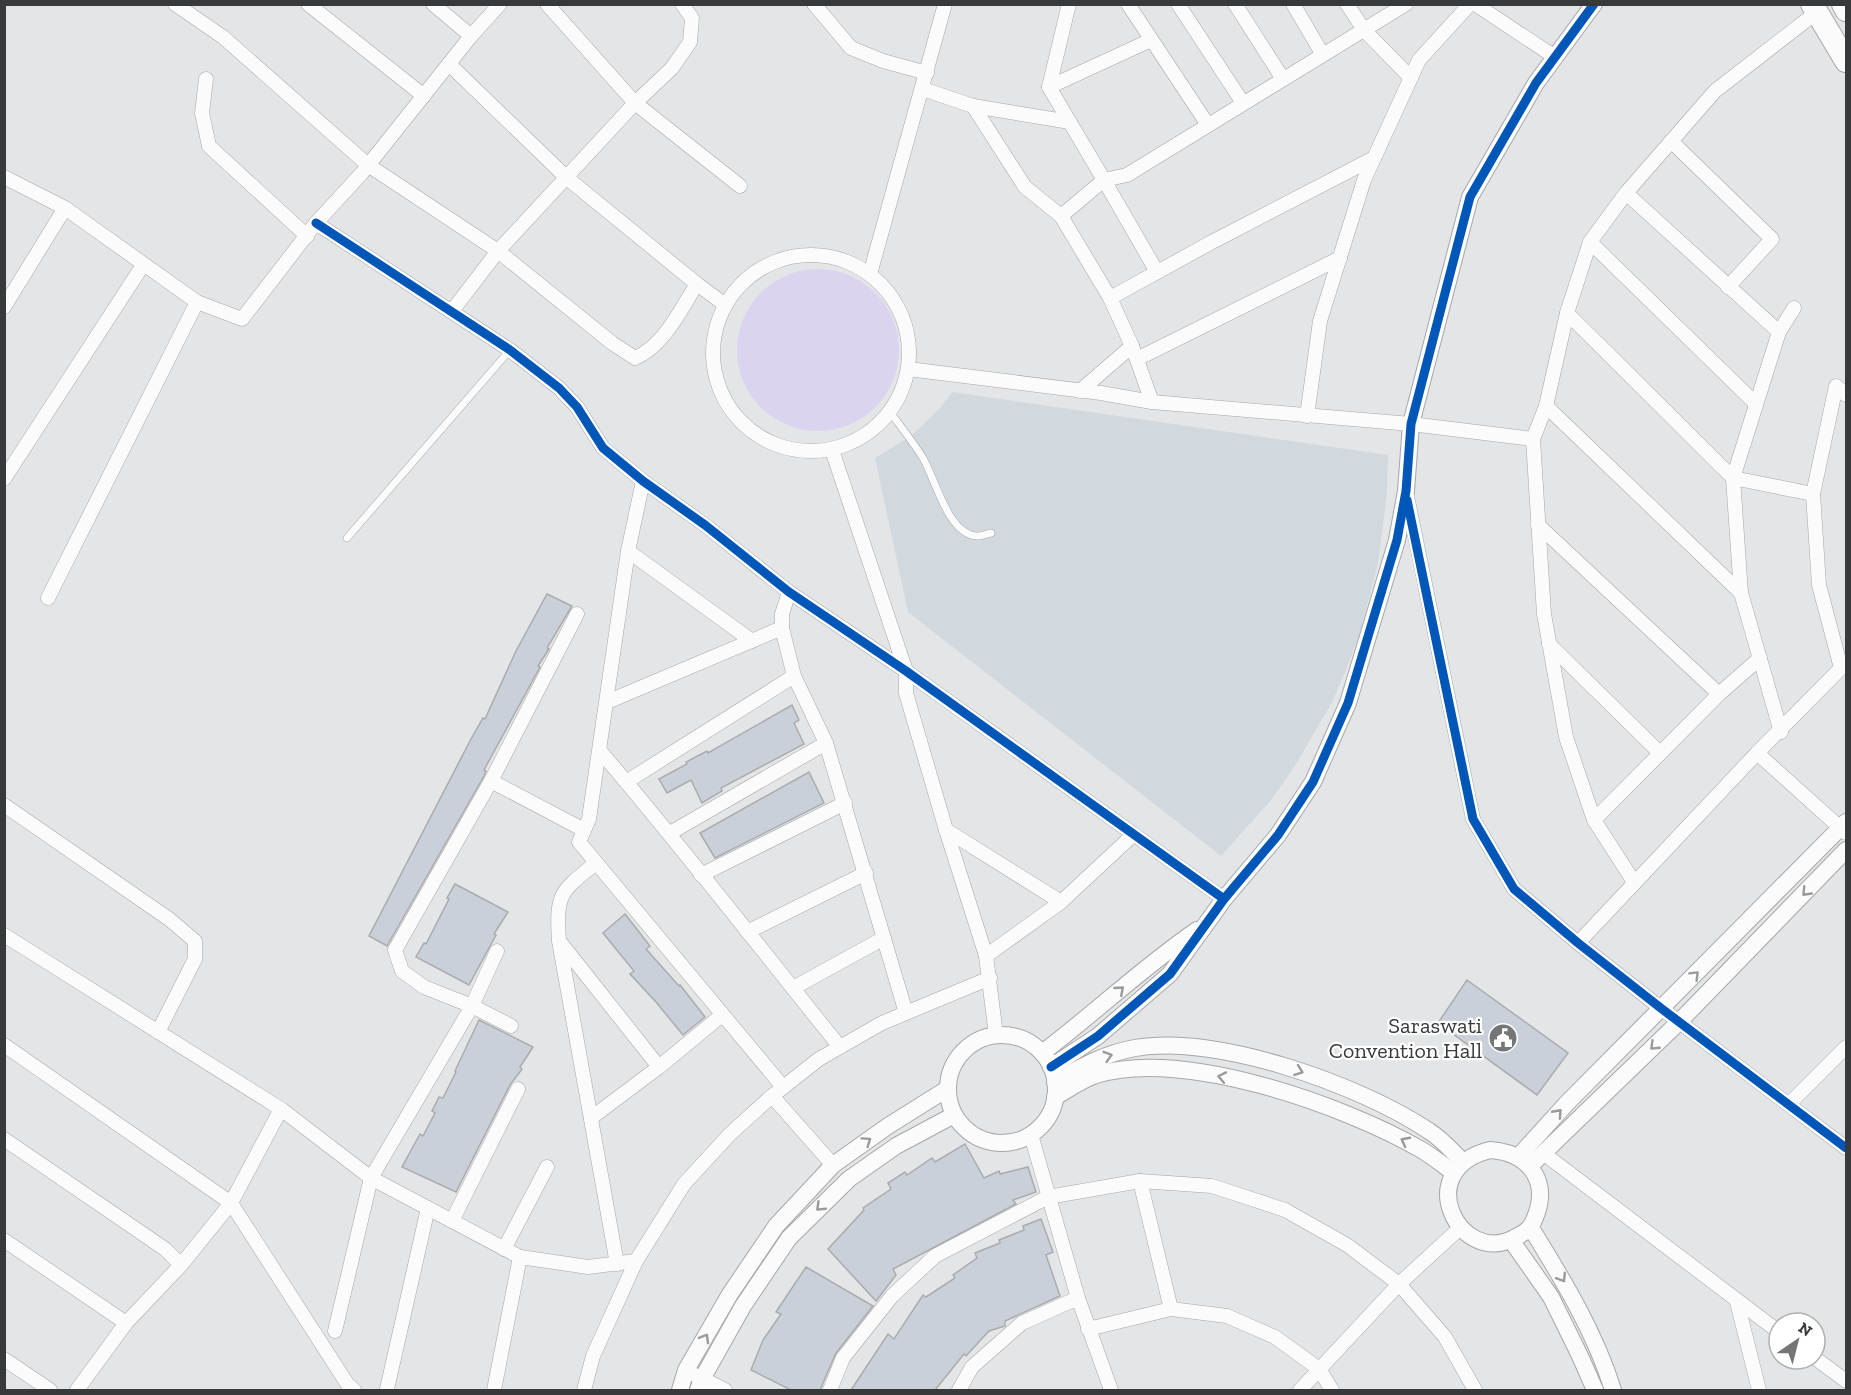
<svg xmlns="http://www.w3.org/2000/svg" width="1851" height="1395" viewBox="0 0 1851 1395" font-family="'Zilla Slab',serif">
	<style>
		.built { fill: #d2d9de }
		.green { fill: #dbd4f0 }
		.building { fill: #cad0d9; stroke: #aaabad; stroke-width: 1.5 }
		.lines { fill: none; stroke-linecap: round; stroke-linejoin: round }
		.service-casing { stroke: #a5a7a9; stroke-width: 8 }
		.minor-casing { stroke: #a5a7a9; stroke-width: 15 }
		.tertiary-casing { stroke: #a5a7a9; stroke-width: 18 }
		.trunk-casing { stroke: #a5a7a9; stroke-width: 24 }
		.service { stroke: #fbfbfb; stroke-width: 7 }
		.minor { stroke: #fbfbfb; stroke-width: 14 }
		.tertiary { stroke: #fbfbfb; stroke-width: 16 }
		.trunk { stroke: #fbfbfb; stroke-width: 22 }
		.cycleway-casing { stroke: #fff; stroke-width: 13 }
		.cycleway { stroke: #0057b8; stroke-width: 9 }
		.oneway { stroke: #999a9a }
		.labels { text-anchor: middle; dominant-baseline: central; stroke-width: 4.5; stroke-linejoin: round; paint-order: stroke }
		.poi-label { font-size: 22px; fill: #37393a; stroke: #fff; text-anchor: end }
	</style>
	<rect width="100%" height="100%" fill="#e3e5e7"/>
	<path class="built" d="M952,392L1388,455L1387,492L1378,564L1359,635L1346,670L1331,704L1293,769L1271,800L1221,856L908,612L875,458L911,436L940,408Z"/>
	<circle class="green" cx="818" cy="350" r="81"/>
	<g class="building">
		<path d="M547,594L572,606L547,648L549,649L538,666L540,667L484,770L486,771L484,776L387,946L369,936L471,739L483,718L485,719L516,651Z"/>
		<path d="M792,705L799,720L794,723L804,744L721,788L722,791L702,803L691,780L667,793L659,779L687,764L686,762L707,751L708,753Z"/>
		<path d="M809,772L824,803L715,858L700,833Z"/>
		<path d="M455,884L508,912L494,934L496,935L469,985L416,957L424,943L426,944L449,899L447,898Z"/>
		<path d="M625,914L650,946L646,949L679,986L680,985L705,1017L683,1035L656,1002L630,974L634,971L603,933Z"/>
		<path d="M1467,980L1568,1053L1537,1095L1438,1023Z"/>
		<path d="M479,1020L533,1047L520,1067L522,1069L510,1085L456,1192L402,1167L420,1134L423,1136L435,1113L432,1111L439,1097L443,1098L456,1072L455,1071Z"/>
		<path d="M965,1144L984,1178L999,1171L1000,1174L1028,1167L1036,1192L1013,1200L1016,1204L893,1269L896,1275L876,1301L828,1249L864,1210L863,1208L891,1189L888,1183L905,1172L907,1175L932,1158L935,1162Z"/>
		<path d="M1041,1219L1053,1252L1046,1255L1060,1296L1005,1321V1326L989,1331L966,1356L964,1354L935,1390H851L888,1334L894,1339L923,1295L926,1297L955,1278L953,1275L977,1258L975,1253L1000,1243L999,1240L1024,1230L1023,1226Z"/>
		<path d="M806,1267L873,1306L836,1353L820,1390H791L751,1370L763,1340L781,1314L776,1312Z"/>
	</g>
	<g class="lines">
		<g class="service-casing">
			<g id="service">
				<path d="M890,412C901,427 913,442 923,458C935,478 948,535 977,536C981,536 987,534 991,533"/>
				<path d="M347,538L510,350"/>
			</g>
		</g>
		<g class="minor-casing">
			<g id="minor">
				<path d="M175,4L223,37L368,165L498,251L612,343L635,358C664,346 680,310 697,284"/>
				<path d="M308,4L424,96"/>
				<path d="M433,4L471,36"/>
				<path d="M547,4L635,103L740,186"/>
				<path d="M814,4L851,48L883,61L927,73"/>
				<path d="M1069,4L1049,87L1104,180L1061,216L1110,298L1132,346L1152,402"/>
				<path d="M1128,4L1208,125"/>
				<path d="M1178,4L1243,103"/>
				<path d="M1235,4L1283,79"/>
				<path d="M1293,4L1323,55"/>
				<path d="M1347,4L1364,30L1411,78"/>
				<path d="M1475,4L1555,57"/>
				<path d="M449,64L567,178L697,284L724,304"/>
				<path d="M206,79L202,113L209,146L307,236"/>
				<path d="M1049,87L1151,40"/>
				<path d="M923,89L973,106L1025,187L1061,216"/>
				<path d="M973,106L1070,122"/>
				<path d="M1671,141L1772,239L1728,287"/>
				<path d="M4,177L65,208L197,302L242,319L316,223L362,173L471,36L500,4"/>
				<path d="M1626,193L1779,332L1733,478L1741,593L1781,732"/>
				<path d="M316,223L510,350L559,388L577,407L603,448L643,481L705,525L789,592L906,671L1224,899"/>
				<path d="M1590,242L1755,403"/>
				<circle cx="811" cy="353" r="98"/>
				<path d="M1157,272L1104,180L1127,175L1406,4"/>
				<path d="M870,274L945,4"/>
				<path d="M1110,298L1212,242L1374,158"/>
				<path d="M4,307L65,208"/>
				<path d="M452,311L498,251L635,103L672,68L690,42L692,18L682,4"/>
				<path d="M1567,313L1733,478L1813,494"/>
				<path d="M1779,332L1794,308"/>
				<path d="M1137,359L1340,258"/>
				<path d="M908,369L1101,393L1152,402L1411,424L1533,439"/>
				<path d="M1080,391L1132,346"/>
				<path d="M1546,406L1741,593"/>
				<path d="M1307,416L1320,321L1364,180L1419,60L1470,4"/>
				<path d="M832,450L906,671V693L946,830L986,956L996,1035"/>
				<path d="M4,479L143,265"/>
				<path d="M643,481L628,551L589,819L579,842L783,1087"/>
				<path d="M1407,496L1473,819L1514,889L1578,943L1662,1009L1846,1148"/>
				<path d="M1538,525L1719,694"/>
				<path d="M628,551L752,641"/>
				<path d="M789,592L782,614V628L794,676L826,743L906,1013"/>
				<path d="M48,598L197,302"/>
				<path d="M1549,644L1660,753"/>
				<path d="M1841,668L1819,585L1813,494L1836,386L1846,395"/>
				<path d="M607,702L782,628"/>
				<path d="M600,751C682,847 760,948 840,1047"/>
				<path d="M1757,753L1846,833"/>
				<path d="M491,781L584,830"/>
				<path d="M626,782L794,676"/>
				<path d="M4,805L169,919L195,941V959L158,1032"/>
				<path d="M1594,820L1719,694L1760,658"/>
				<path d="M946,830L1061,902"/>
				<path d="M670,833L826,743"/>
				<path d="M596,863C560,892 556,893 559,941L617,1264"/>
				<path d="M701,875L845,803"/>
				<path d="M1634,882L1594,820L1566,737L1544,614L1533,439L1546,406L1567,313L1590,242L1626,193L1715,91L1817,12"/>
				<path d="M747,932L866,873"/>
				<path d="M4,935L281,1109L371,1178L520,1257L588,1267L636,1261"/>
				<path d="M560,942L659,1067L722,1015"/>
				<path d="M1578,943L1757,753L1846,663"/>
				<path d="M986,956L1061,902L1134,834"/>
				<path d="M793,988L884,938"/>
				<path d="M511,1026L472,1006L424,987L402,971L395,950L491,781L577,614"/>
				<path d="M4,1045L231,1203L181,1265"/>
				<path d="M772,1096L833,1165"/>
				<path d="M1789,1104L1846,1047"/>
				<path d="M281,1109L231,1203L348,1385L354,1390"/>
				<path d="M591,1118L659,1067"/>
				<path d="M1031,1135L1078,1298L1111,1390"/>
				<path d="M4,1139L165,1249L181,1265L126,1323L77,1390"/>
				<path d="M1543,1153L1779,1332"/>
				<path d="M1140,1181L1171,1309"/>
				<path d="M452,1221L518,1089"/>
				<path d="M4,1240L126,1323"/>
				<path d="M504,1249L547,1167"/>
				<path d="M1737,1302L1759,1390"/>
				<path d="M1088,1329L1171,1309L1227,1316L1275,1337L1319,1369L1332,1390"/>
				<path d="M335,1331L371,1178L472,1006L497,951"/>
				<path d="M1815,1358L1846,1381"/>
				<path d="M4,1359L50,1390"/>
				<path d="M695,1375L725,1390"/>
				<path d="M387,1389L428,1208"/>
				<path d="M494,1390L520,1257"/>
				<path d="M584,1390L593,1356L636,1261L684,1184L730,1134L772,1096L819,1059L882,1023L990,978"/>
				<path d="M830,1390L843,1358L892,1296L935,1256L1048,1197L1140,1181L1212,1186L1285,1210L1347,1245L1399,1284L1445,1337L1475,1390"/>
				<path d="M959,1390L972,1367L1022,1323L1078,1298"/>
				<path d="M1300,1390L1399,1284L1460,1228"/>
			</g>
		</g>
		<g class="tertiary-casing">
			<g id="tertiary">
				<circle cx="1002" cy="1089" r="54"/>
				<path d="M1042,1053C1095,1013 1143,967 1197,930"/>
				<path d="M1051,1067L1098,1036L1170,974L1224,899L1278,835L1313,782L1348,703L1397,540L1406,491L1411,424L1470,197L1536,83L1594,4"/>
				<path d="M1055,1082C1080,1067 1106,1053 1135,1048C1218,1034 1360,1085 1429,1131C1442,1139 1452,1151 1463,1162"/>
				<path d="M1055,1097C1068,1090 1082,1079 1096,1075C1183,1048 1343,1105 1420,1149C1432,1156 1443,1165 1454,1173"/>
				<path d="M1490,1150C1530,1153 1551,1182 1534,1220C1530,1230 1524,1233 1514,1238C1460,1267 1410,1170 1490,1150Z"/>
				<path d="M1518,1157L1567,1103L1846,822"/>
				<path d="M1530,1166L1679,1022L1846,850"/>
				<path d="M1531,1228C1563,1280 1595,1332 1613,1390"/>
				<path d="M1511,1240L1551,1297L1580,1356L1595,1390"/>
				<path d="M680,1390L686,1370L730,1294L776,1226L833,1165L888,1126L947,1089"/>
				<path d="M698,1390L702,1379L743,1306L789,1238L849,1179L896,1146L954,1115"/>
			</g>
		</g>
		<g class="trunk-casing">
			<g id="trunk">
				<path d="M1812,4L1846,61"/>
				<path d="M1843,4L1846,10"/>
			</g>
		</g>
		<use href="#service" class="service"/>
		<use href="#minor" class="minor"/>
		<use href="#tertiary" class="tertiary"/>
		<use href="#trunk" class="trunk"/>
		<g class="cycleway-casing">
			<g id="cycleway">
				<path d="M316,223L510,350L559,388L577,407L603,448L643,481L705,525L789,592L906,671L1224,899"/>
				<path d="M1407,500L1473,819L1514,889L1578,943L1662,1009L1846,1148"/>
				<path d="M1051,1067L1098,1036L1170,974L1224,899L1278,835L1313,782L1348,703L1397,540L1406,491L1411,424L1470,197L1536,83L1594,4"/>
			</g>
		</g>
		<use href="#cycleway" class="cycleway"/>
	</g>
	<defs><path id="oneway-chevron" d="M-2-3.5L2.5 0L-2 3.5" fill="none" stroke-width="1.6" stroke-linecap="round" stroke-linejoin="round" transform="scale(1.5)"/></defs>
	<g class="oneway">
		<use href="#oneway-chevron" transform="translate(1806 892) rotate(134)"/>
		<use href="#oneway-chevron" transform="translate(1695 975) rotate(-45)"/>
		<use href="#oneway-chevron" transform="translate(1120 990) rotate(-41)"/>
		<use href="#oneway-chevron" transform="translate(1654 1046) rotate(136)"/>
		<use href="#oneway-chevron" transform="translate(1108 1056) rotate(-17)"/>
		<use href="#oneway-chevron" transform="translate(1299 1071) rotate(20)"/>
		<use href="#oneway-chevron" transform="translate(1222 1077) rotate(-169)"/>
		<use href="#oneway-chevron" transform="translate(1558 1113) rotate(-48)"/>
		<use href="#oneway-chevron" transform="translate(867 1141) rotate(-35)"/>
		<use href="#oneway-chevron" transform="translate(1405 1141) rotate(-152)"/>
		<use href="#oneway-chevron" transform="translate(820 1207) rotate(136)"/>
		<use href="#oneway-chevron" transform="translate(1562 1278) rotate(58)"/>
		<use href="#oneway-chevron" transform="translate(705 1338) rotate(-60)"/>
	</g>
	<defs>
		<g id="civic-disc" transform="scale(1.5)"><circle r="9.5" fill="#737577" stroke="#fff"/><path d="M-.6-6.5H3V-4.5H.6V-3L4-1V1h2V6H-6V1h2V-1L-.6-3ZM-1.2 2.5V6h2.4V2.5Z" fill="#fff"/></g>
	</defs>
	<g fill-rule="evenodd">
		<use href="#civic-disc" x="1503" y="1038"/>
	</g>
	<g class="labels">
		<g class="poi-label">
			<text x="1482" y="1025">Saraswati<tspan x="1482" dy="25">Convention Hall</tspan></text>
		</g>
	</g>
	<rect width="1851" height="1395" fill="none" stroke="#37393a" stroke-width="12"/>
	<g transform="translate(1797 1341) rotate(35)"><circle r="28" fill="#ffffff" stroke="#afb0b0" stroke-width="1.5"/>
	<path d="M0-4.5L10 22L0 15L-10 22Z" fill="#737577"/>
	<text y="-9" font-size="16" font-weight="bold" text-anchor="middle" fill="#37393a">N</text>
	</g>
</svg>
